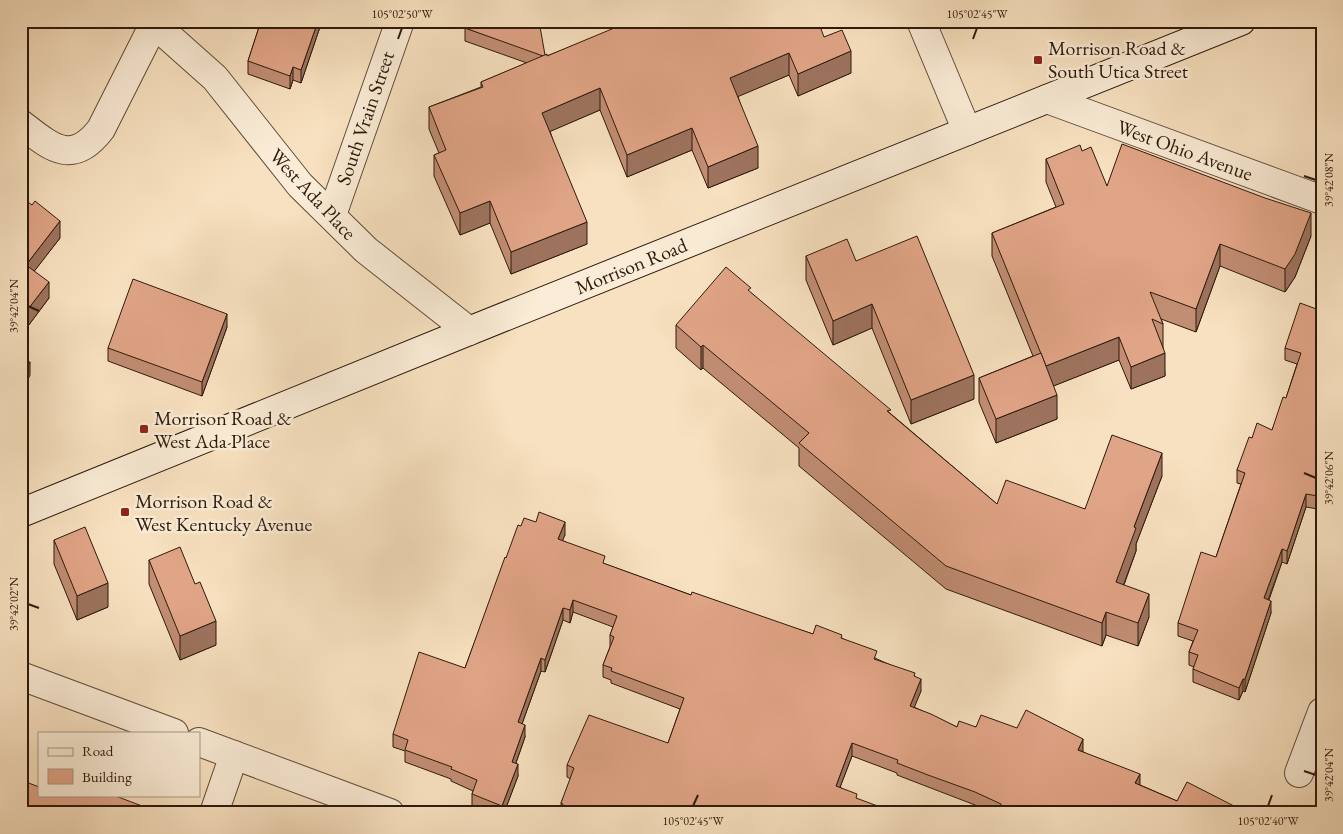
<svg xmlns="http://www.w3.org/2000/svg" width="1343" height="834" viewBox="0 0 1343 834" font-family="'EB Garamond',serif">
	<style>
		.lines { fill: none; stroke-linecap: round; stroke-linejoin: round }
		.minor-casing { stroke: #604c3a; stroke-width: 30 }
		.tertiary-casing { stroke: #604c3a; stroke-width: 30 }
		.secondary-casing { stroke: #2e1a0d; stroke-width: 30 }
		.minor { stroke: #faecd6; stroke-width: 28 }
		.tertiary { stroke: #faecd6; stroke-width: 28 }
		.secondary { stroke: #faecd6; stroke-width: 28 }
		.wall { fill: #c18d73; stroke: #2e1a0d }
		.shaded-wall { fill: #9d735e; stroke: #2e1a0d }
		.building { fill: #e0a486; stroke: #2e1a0d }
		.ticks { fill: none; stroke: #2e1a0d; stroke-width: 2 }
		.poi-dot { fill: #8f2418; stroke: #faecd6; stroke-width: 2 }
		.labels { text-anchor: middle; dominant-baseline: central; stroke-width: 5; stroke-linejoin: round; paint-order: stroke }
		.poi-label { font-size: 20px; fill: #2e1a0d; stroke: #faecd6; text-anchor: start }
		.street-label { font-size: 20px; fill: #2e1a0d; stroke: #faecd6 }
		.neatline { fill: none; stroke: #2e1a0d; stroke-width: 2 }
		.ticks-label { font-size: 12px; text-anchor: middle; fill: #2e1a0d }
	</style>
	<rect width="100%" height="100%" fill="#f8e1c0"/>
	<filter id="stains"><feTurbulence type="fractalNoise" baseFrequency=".004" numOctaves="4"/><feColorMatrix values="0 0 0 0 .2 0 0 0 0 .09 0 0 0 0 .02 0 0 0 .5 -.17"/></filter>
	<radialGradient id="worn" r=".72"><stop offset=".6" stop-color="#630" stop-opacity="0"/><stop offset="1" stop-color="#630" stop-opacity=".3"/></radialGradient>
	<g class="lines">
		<g class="minor-casing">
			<g id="minor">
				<path d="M151,21L215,78L300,185L366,250L469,331"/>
				<path d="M921,21L967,131"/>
				<path d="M1047,99L1322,200"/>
				<path d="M21,124C51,147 72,167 101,129L154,24"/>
				<path d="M332,215L400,21"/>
				<path d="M1299,773L1322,712"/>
				<path d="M214,813L234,755"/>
			</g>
		</g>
		<g class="tertiary-casing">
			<g id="tertiary">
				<path d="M21,676L174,733"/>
				<path d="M199,742L390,813"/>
			</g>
		</g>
		<g class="secondary-casing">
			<path id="secondary" d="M21,513L469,331L1241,21"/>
		</g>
		<use href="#minor" class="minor"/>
		<use href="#tertiary" class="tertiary"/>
		<use href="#secondary" class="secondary"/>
	</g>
	<g class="wall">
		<path d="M261,21H322L301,83L293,80L290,89L248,74V61Z"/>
		<path d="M620,27L824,37L851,73L798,96L789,75L738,96L758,168L708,188L692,150L627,177L600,110L550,131L587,244L511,274L490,223L460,235L434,176V155L439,153L429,129V107L481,87V82L527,63L465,41V28L547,56Z"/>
		<path d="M1082,151L1107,186L1311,236L1295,277L1285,292L1220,266L1196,332L1161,319L1163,324V346L1165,376L1131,389L1119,360L1053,386L1057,419L996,443L979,402V378L1033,356L992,256V233L1056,207L1046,182V159Z"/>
		<path d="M21,197L60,238L34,271L49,298L25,330L21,327Z"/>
		<path d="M806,256L856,261L974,399L911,424L872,328L833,345L806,280Z"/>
		<path d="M751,293L891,414L997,504L1085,509L1162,476L1136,544V551L1124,585L1149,617L1138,646L1106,635L1102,646L946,589L799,466V448L703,368L701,370L676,348V325Z"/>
		<path d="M1322,311L1318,509L1306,507L1287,564L1282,562L1269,600L1271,613L1245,692L1243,691L1239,700L1193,682V669L1194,667L1189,665V652L1193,641L1178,636V623L1216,557L1241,484L1237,483V470L1252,438L1272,430L1286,398L1297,364L1285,360V348Z"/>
		<path d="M227,327L202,396L108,361V348Z"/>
		<path d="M565,535L562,540L605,564L691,595L813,634L842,638L877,659L915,676L921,691L914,707L957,727H976L1083,752L1140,785L1177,801L1234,813H994L975,805L897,775V773L852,756L840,787L857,799L883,813H561V803L571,779L567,777V765L668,743L680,709L611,683V680L603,677V665L610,647V635L613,627L573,612L570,623L563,620L545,672L541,671L522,724L525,737L516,763L518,776L504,813H488L472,807V794L473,791L451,781V779L405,762V751L393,747V734L465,668L506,558Z"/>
		<path d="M54,540L108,607L77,620L54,564Z"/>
		<path d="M149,560L216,645L180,660L149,584Z"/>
	</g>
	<g class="shaded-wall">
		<path d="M318,21H322L301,83V70Z"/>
		<path d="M851,51V73L798,96V74Z"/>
		<path d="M789,53V75L730,100V78Z"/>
		<path d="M293,67V80L290,89V76Z"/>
		<path d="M600,88V110L542,135V113Z"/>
		<path d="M692,128V150L627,177V155Z"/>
		<path d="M758,146V168L708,188V167Z"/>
		<path d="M490,201V223L460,235V213Z"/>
		<path d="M1311,213V236L1295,277L1285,292V269Z"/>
		<path d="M60,221V238L26,282V265Z"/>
		<path d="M587,222V244L511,274V252Z"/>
		<path d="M1220,244V266L1196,332V309Z"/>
		<path d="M49,282V298L25,330V313Z"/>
		<path d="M872,304V328L833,345V321Z"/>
		<path d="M227,314V327L202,396V382Z"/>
		<path d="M1119,337V360L1046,389V366Z"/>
		<path d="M703,345V368L701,370V347Z"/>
		<path d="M1165,353V376L1131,389V367Z"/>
		<path d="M30,362V375L21,395V382Z"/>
		<path d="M974,375V399L911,424V400Z"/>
		<path d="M1057,395V419L996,443V419Z"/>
		<path d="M1162,453V476L1136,544V551L1116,605V582L1134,527Z"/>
		<path d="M1322,458V471L1318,468Z"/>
		<path d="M1322,485V498L1318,509V496Z"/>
		<path d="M1306,494V507L1287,564V551Z"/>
		<path d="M565,522V535L558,551V539Z"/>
		<path d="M1282,549V562L1264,611V598Z"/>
		<path d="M108,583V607L77,620V596Z"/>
		<path d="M1149,594V617L1138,646V623Z"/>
		<path d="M573,600V612L570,623V610Z"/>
		<path d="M1271,601V613L1245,692V679Z"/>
		<path d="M563,608V620L545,672V660Z"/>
		<path d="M1106,612V635L1102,646V623Z"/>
		<path d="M216,621V645L180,660V636Z"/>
		<path d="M541,658V671L518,735V722Z"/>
		<path d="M921,679V691L910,718V706Z"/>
		<path d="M1243,679V691L1239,700V688Z"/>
		<path d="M525,725V737L512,774V762Z"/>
		<path d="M1083,739V752L1078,750Z"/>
		<path d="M852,743V756L836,798V786Z"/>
		<path d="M518,764V776L504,813H502V806Z"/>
		<path d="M1140,774V787L1135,783Z"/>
		<path d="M1234,806V813H1230Z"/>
	</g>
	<g class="building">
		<path d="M261,21H318L301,70L293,67L290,76L248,61Z"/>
		<path d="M468,21H539L545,55L543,56L465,28Z"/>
		<path d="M634,21H818L824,37L842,30L851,51L798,74L789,53L730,78L758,146L708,167L692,128L627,155L600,88L542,113L587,222L511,252L490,201L460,213L434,155L446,150L429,107L483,87L481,82L547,54V56L619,26L620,27Z"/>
		<path d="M1122,144L1265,198L1311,213L1295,254L1285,269L1220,244L1196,309L1150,292L1163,324L1152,319L1165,353L1131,367L1119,337L1046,366L992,233L1064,204L1046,159L1080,145L1082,151L1091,147L1107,186Z"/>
		<path d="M21,197L32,205L35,201L60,221L26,265L49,282L25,313L21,310Z"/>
		<path d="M917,236L974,375L911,400L872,304L833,321L806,256L847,239L856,261Z"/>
		<path d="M726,267L751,288L748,290L891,410L887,411L997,504L1006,480L1085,509L1112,435L1162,453L1134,527L1136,528L1116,582L1149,594L1138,623L1106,612L1102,623L946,566L799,443L809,433L703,345L701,347L676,325Z"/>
		<path d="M133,279L227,314L202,382L108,348Z"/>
		<path d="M1300,303L1322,311V458L1318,468L1322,469V485L1318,496L1306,494L1287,551L1282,549L1264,598L1271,601L1245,679H1243L1239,688L1193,669L1198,655L1189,652L1198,630L1178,623L1201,552L1216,557L1245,473L1237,470L1249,437L1252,438L1257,423L1272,430L1283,397L1286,398L1301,353L1285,348Z"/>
		<path d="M1041,353L1057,395L996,419L979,378Z"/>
		<path d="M21,358L30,362L21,382Z"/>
		<path d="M539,512L565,522L558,539L605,556L603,563L691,595L692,592L813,634L816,625L842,635L841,638L877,651L874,659L915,673L914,676L921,679L910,706L931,714L957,727L959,721L976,727L981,715L1017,728L1026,710L1083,739L1078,750L1140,774L1135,783L1177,801L1187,782L1234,806L1230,813H1019L1001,806V804L975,792L928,775L897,763L898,760L852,743L836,786L857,794L856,798L883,808L881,813H572L562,809L563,804L561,803L574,768L567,765L589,715L668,743L684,698L611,671L612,668L603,665L614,637L610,635L617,616L573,600L570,610L563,608L545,660L541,658L518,722L525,725L512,762L518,764L502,806L472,794L477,780L451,769L452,767L405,750L408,740L393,734L419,652L465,668L505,557L506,558L518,525L521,526L524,518L536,522Z"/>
		<path d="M85,527L108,583L77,596L54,540Z"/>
		<path d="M180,547L195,584L200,582L216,621L180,636L149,560Z"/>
		<path d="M21,780L39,787V795H62L67,797L68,795H113L150,809L149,813H21Z"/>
	</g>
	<path class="ticks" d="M398,39L402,28M973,39L977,28M1304,176L1316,180M28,306L39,311M1304,473L1316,478M28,604L39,608M1304,771L1316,775M693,806L698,795M1268,806L1272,795"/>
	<g class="poi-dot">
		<rect x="1033" y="55" width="10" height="10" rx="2.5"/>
		<rect x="139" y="424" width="10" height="10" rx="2.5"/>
		<rect x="120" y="507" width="10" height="10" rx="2.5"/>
	</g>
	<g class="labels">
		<g class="poi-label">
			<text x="1048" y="48">Morrison Road &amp;<tspan x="1048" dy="23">South Utica Street</tspan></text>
			<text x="154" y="418">Morrison Road &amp;<tspan x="154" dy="23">West Ada Place</tspan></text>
			<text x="135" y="501">Morrison Road &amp;<tspan x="135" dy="23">West Kentucky Avenue</tspan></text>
		</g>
		<g class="street-label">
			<text transform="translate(365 118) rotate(-71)">South Vrain Street</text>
			<text transform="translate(1185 150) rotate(20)">West Ohio Avenue</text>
			<text transform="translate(313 194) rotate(47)">West Ada Place</text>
			<text transform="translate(631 266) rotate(-22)">Morrison Road</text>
		</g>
	</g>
	<rect width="1343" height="834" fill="none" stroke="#f8e1c0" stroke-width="55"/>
	<rect x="38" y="732" width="162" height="65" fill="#faecd6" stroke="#a89886"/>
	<rect x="48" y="748" width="25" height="8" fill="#faecd6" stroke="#a89886"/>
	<text x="82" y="756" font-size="15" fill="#2e1a0d">Road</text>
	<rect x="48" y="769" width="25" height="15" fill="#e0a486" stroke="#a89886"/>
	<text x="82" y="782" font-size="15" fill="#2e1a0d">Building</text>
	<rect x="28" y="28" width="1288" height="778" class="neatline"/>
	<g class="ticks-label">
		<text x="402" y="18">105°02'50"W</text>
		<text x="977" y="18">105°02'45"W</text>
		<text transform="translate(1329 180) rotate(-90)" y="4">39°42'08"N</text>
		<text transform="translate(14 306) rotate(-90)" y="4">39°42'04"N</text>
		<text transform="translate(1329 478) rotate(-90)" y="4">39°42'06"N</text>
		<text transform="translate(14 604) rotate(-90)" y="4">39°42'02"N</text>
		<text transform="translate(1329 775) rotate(-90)" y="4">39°42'04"N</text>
		<text x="693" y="825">105°02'45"W</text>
		<text x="1268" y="825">105°02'40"W</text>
	</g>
	<rect width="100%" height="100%" filter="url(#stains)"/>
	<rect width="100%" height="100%" fill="url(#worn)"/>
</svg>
